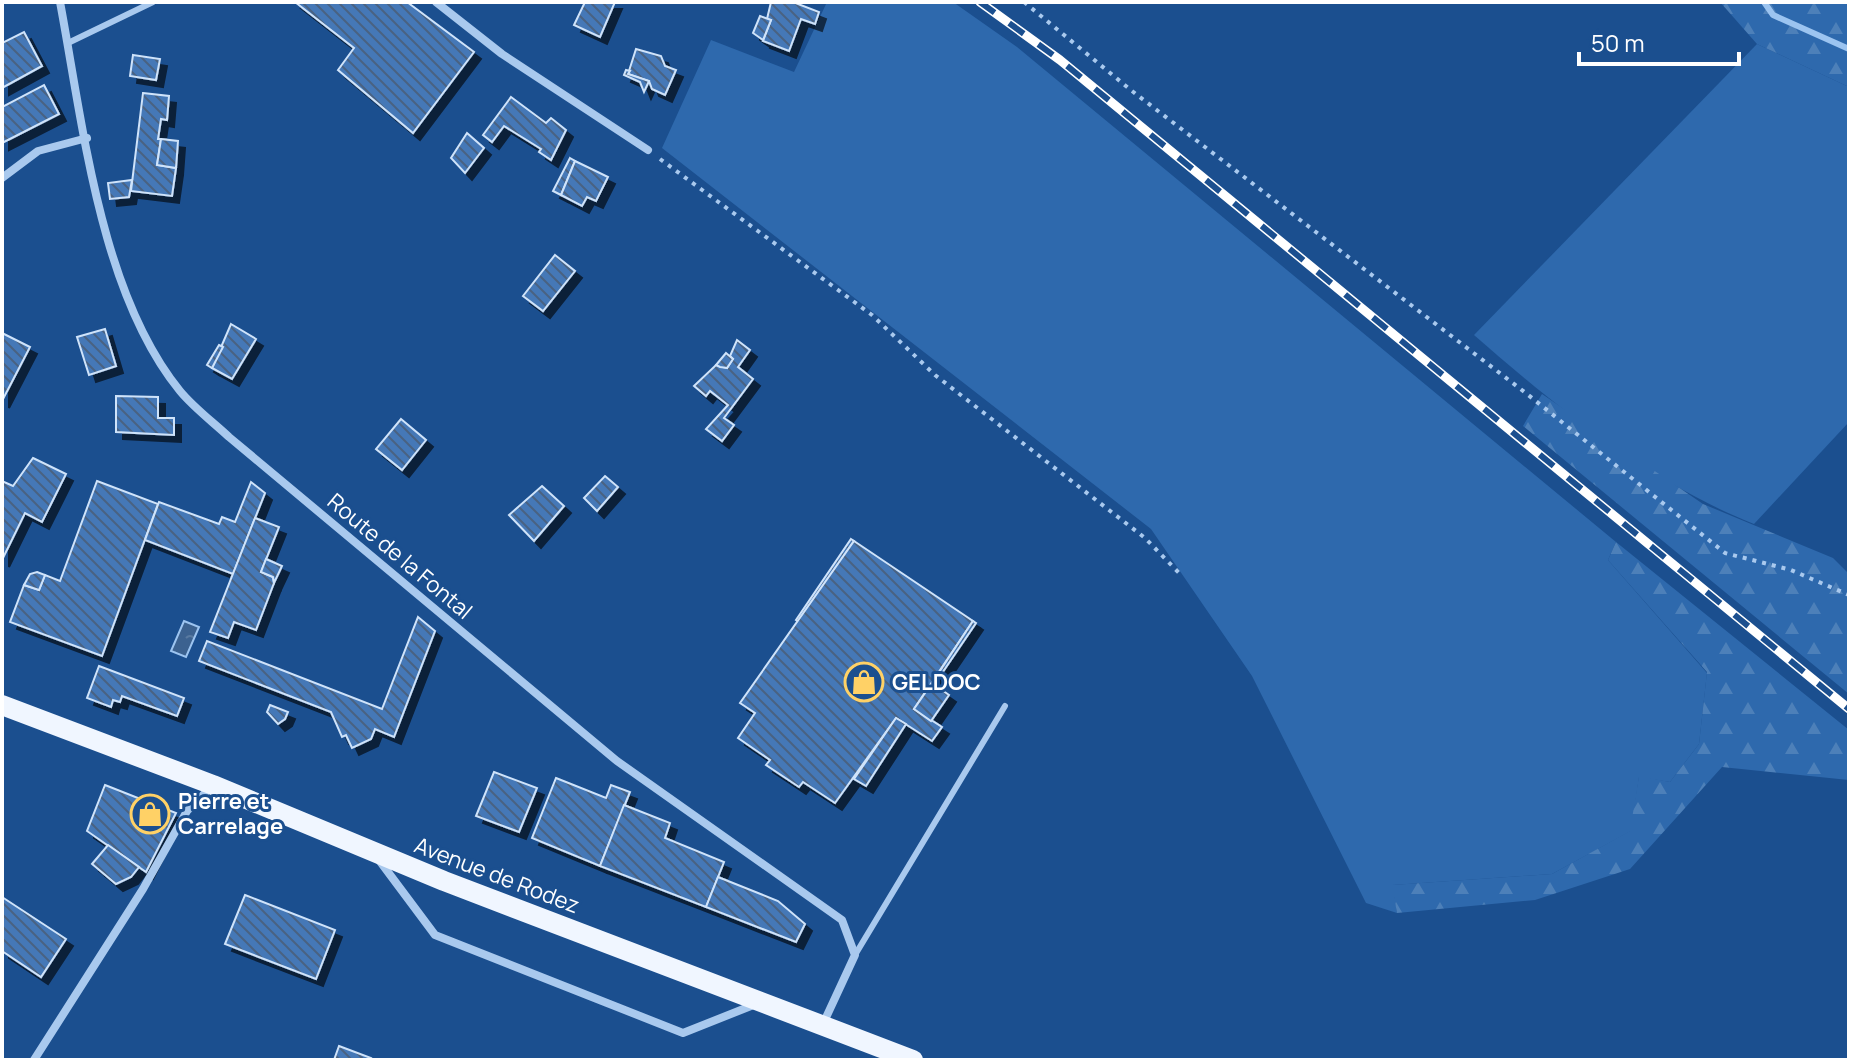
<svg xmlns="http://www.w3.org/2000/svg" width="1851" height="1062" viewBox="0 0 1851 1062" font-family="Manrope,sans-serif">
	<style>
		.grass { fill: #2e69ad }
		.forest { fill: url(#forest-firs) }
		.water { fill: url(#water-ripples); stroke: #9cc4f0; stroke-width: 2 }
		.lines { fill: none; stroke-linecap: round; stroke-linejoin: round }
		.stream { stroke: #9cc4f0; stroke-width: 6 }
		.building { fill: url(#building-back-hatch); stroke: #cfe3fa; stroke-width: 2; filter: url(#shadow) }
		.path { stroke: #a9c9ee; stroke-width: 4; stroke-dasharray: 4 6; stroke-linecap: butt }
		.service { stroke: #a9c9ee; stroke-width: 6 }
		.minor { stroke: #a9c9ee; stroke-width: 8 }
		.primary { stroke: #f0f6ff; stroke-width: 20 }
		.rail-casing { stroke: #fff; stroke-width: 9 }
		.rail { stroke: #1b4f8f; stroke-width: 6; stroke-dasharray: 18; stroke-linecap: butt }
		.labels { text-anchor: middle; dominant-baseline: central; stroke-width: 6; stroke-linejoin: round; paint-order: stroke }
		.street-label { font-size: 22px; fill: #fff; stroke: #1b4f8f }
		.poi-label { font-size: 22px; font-weight: bold; fill: #fff; stroke: #1b4f8f; text-anchor: start }
	</style>
	<defs>
		<pattern id="forest-firs" width="22" height="20" patternUnits="userSpaceOnUse" patternTransform="scale(2)"><rect width="22" height="20" fill="#2e69ad"/><path d="M5 1l3.5 6h-7zM16 11l3.5 6h-7z" fill="#4d80b9"/></pattern>
		<pattern id="water-ripples" width="26" height="14" patternUnits="userSpaceOnUse" patternTransform="scale(2)"><rect width="26" height="14" fill="#3c6290"/><path d="M2 4q2-2 4 0t4 0M15 11q2-2 4 0t4 0" fill="none" stroke="#597aa1"/></pattern>
		<pattern id="building-back-hatch" width="6" height="6" patternUnits="userSpaceOnUse" patternTransform="scale(2)"><rect width="6" height="6" fill="#4478b7"/><path d="M-1 5l2 2M0 0l6 6M5-1l2 2" fill="none" stroke="#486282"/></pattern>
		<filter id="shadow"><feDropShadow dx="7" dy="7" stdDeviation="0" flood-color="#0009"/></filter>
	</defs>
	<rect width="100%" height="100%" fill="#1b4f8f"/>
	<g class="grass">
		<path d="M827,2H953L1017,47L1616,542L1608,560L1707,673L1699,744L1670,782L1639,777L1631,831L1552,874L1393,885L1397,913L1366,903L1252,676L1151,529L662,148L711,40L794,72Z"/>
		<path d="M1757,44L1849,87V422L1754,524C1652,484 1556,407 1474,335Z"/>
	</g>
	<g class="forest">
		<path d="M1720,2H1849V87L1757,44Z"/>
		<path d="M1542,394L1703,504L1833,558L1849,574V694L1523,426Z"/>
		<path d="M1616,542L1849,730V780L1722,767L1630,869L1535,900L1397,913L1392,885L1552,874L1630,831L1639,776L1670,782L1699,744L1707,672L1608,560Z"/>
	</g>
	<path class="water" d="M184,621L199,627L186,657L171,651Z"/>
	<g class="lines">
		<path class="stream" d="M1764,2L1773,15L1849,49"/>
	</g>
	<g class="building">
		<path d="M295,2H407L474,52L413,133L338,70L354,48Z"/>
		<path d="M585,2H615L600,37L574,25Z"/>
		<path d="M771,2H793L819,12L815,24L801,19L789,51L763,41L771,20L767,19Z"/>
		<path d="M760,16L771,20L763,40L753,33Z"/>
		<path d="M24,32L42,66L2,88V43Z"/>
		<path d="M636,49L661,56L665,66L676,70L665,95L652,89L649,81L628,74Z"/>
		<path d="M133,55L160,59L156,80L130,76Z"/>
		<path d="M626,70L630,71L628,74L649,81L644,92L640,82L624,75Z"/>
		<path d="M44,85L59,114L2,143V107Z"/>
		<path d="M143,93L169,96L167,120L161,119L158,139H161L157,165L176,168L172,196L131,191Z"/>
		<path d="M511,97L546,123L551,118L566,130L551,160L539,152L541,149L504,126L492,142L483,135Z"/>
		<path d="M467,133L484,148L465,173L451,158Z"/>
		<path d="M161,139L178,141L176,168L157,165Z"/>
		<path d="M570,158L575,161L561,195L553,191Z"/>
		<path d="M575,161L608,177L596,201L587,197L582,206L561,195Z"/>
		<path d="M132,180L129,197L110,199L108,183Z"/>
		<path d="M555,255L575,271L543,311L523,296Z"/>
		<path d="M231,324L256,339L232,379L212,368Z"/>
		<path d="M105,329L116,366L89,375L77,337Z"/>
		<path d="M2,333L30,347L2,401Z"/>
		<path d="M737,340L750,350L738,367L753,379L724,418L734,425L722,441L706,429L728,405L710,391L706,396L694,386L716,365L727,368L733,359L730,356Z"/>
		<path d="M219,345L223,347L212,368L207,365Z"/>
		<path d="M726,353L733,359L727,368L720,367L716,365Z"/>
		<path d="M116,396L158,397V418H174V435L116,432Z"/>
		<path d="M401,419L426,440L402,470L376,449Z"/>
		<path d="M33,458L66,474L42,522L25,513L2,560V481L13,486Z"/>
		<path d="M605,476L618,487L597,511L584,498Z"/>
		<path d="M97,481L158,504L102,656L10,622L24,585L39,590L45,575L60,581Z"/>
		<path d="M251,482L265,493L233,574L145,540L159,502L219,524L222,517L235,522Z"/>
		<path d="M542,486L564,506L534,541L509,515Z"/>
		<path d="M255,518L279,527L261,572L273,577L274,583L256,630L234,622L228,638L210,632Z"/>
		<path d="M851,539L854,541L799,622L796,620Z"/>
		<path d="M854,541L973,621L914,709L942,727L932,741L896,718L835,803L803,782L799,787L766,765L770,760L738,738L755,713L740,703Z"/>
		<path d="M266,559L282,566L274,583L273,577L261,572Z"/>
		<path d="M37,572L45,575L39,590L24,585L30,574Z"/>
		<path d="M418,617L435,631L394,737L375,729L371,739L352,748L346,735L342,737L331,712L199,661L207,641L382,709Z"/>
		<path d="M973,621L976,623L934,685L932,683Z"/>
		<path d="M99,666L184,698L177,716L122,696L120,702L113,700L111,707L87,698Z"/>
		<path d="M932,683L949,695L931,721L914,709Z"/>
		<path d="M270,705L288,712L285,719L278,724L267,712Z"/>
		<path d="M896,718L906,724L866,786L854,779Z"/>
		<path d="M494,772L537,788L519,832L476,816Z"/>
		<path d="M556,778L606,798L611,785L630,792L600,866L532,838Z"/>
		<path d="M105,785L176,813L146,872L87,831Z"/>
		<path d="M624,805L670,823L665,838L724,862L706,907L600,866Z"/>
		<path d="M108,845L139,867L131,877L116,884L92,864Z"/>
		<path d="M718,877L778,901L805,924L796,942L706,907Z"/>
		<path d="M245,895L335,930L316,979L225,944Z"/>
		<path d="M2,897L66,939L41,977L2,951Z"/>
		<path d="M339,1046L371,1058L370,1060H334Z"/>
	</g>
	<g class="lines">
		<g class="path">
			<path d="M1024,2L1132,91L1527,394L1725,553L1791,570L1849,595"/>
			<path d="M660,159L872,315L935,375L1145,538L1182,576"/>
		</g>
		<g class="service">
			<path d="M68,43L153,2"/>
			<path d="M855,955L1005,706"/>
		</g>
		<g class="minor">
			<path d="M60,2C83,124 100,293 180,391C194,408 213,422 229,437L617,761L842,920L855,955L823,1024"/>
			<path d="M436,2L502,54L648,150"/>
			<path d="M2,178L38,151L87,138"/>
			<path d="M379,860L435,935L683,1033L756,1004"/>
			<path d="M34,1060L143,889L187,811L212,786"/>
		</g>
		<path class="primary" d="M2,705L213,785L444,881L913,1060"/>
		<g class="rail-casing">
			<path id="rail" d="M980,2L1060,60L1849,709"/>
		</g>
		<use href="#rail" class="rail"/>
	</g>
	<defs>
		<g id="shop-ring" transform="scale(2)"><circle r="9.5" fill="#1b4f8f" stroke="#ffd166" stroke-width="1.5"/><path d="M-5-2.5h2.3a2.7 3.5 0 0 1 5.4 0H5L5.5 6h-11ZM-1.5-2.5h3a1.5 2.3 0 0 0-3 0Z" fill="#ffd166"/></g>
	</defs>
	<g fill-rule="evenodd">
		<use href="#shop-ring" x="864" y="682"/>
		<use href="#shop-ring" x="150" y="814"/>
	</g>
	<g class="labels">
		<g class="street-label">
			<text transform="translate(400 556) rotate(40)">Route de la Fontal</text>
			<text transform="translate(497 875) rotate(21)">Avenue de Rodez</text>
		</g>
		<g class="poi-label">
			<text x="892" y="682">GELDOC</text>
			<text x="178" y="801">Pierre et<tspan x="178" dy="25">Carrelage</tspan></text>
		</g>
	</g>
	<rect width="1851" height="1062" fill="none" stroke="#ffffff" stroke-width="8"/>
	<path d="M1579 52v12h160v-12" fill="none" stroke="#ffffff" stroke-width="4"/>
	<text x="1591" y="52" font-size="24" fill="#ffffff" stroke="#1b4f8f" stroke-width="6" paint-order="stroke">50 m</text>
</svg>
